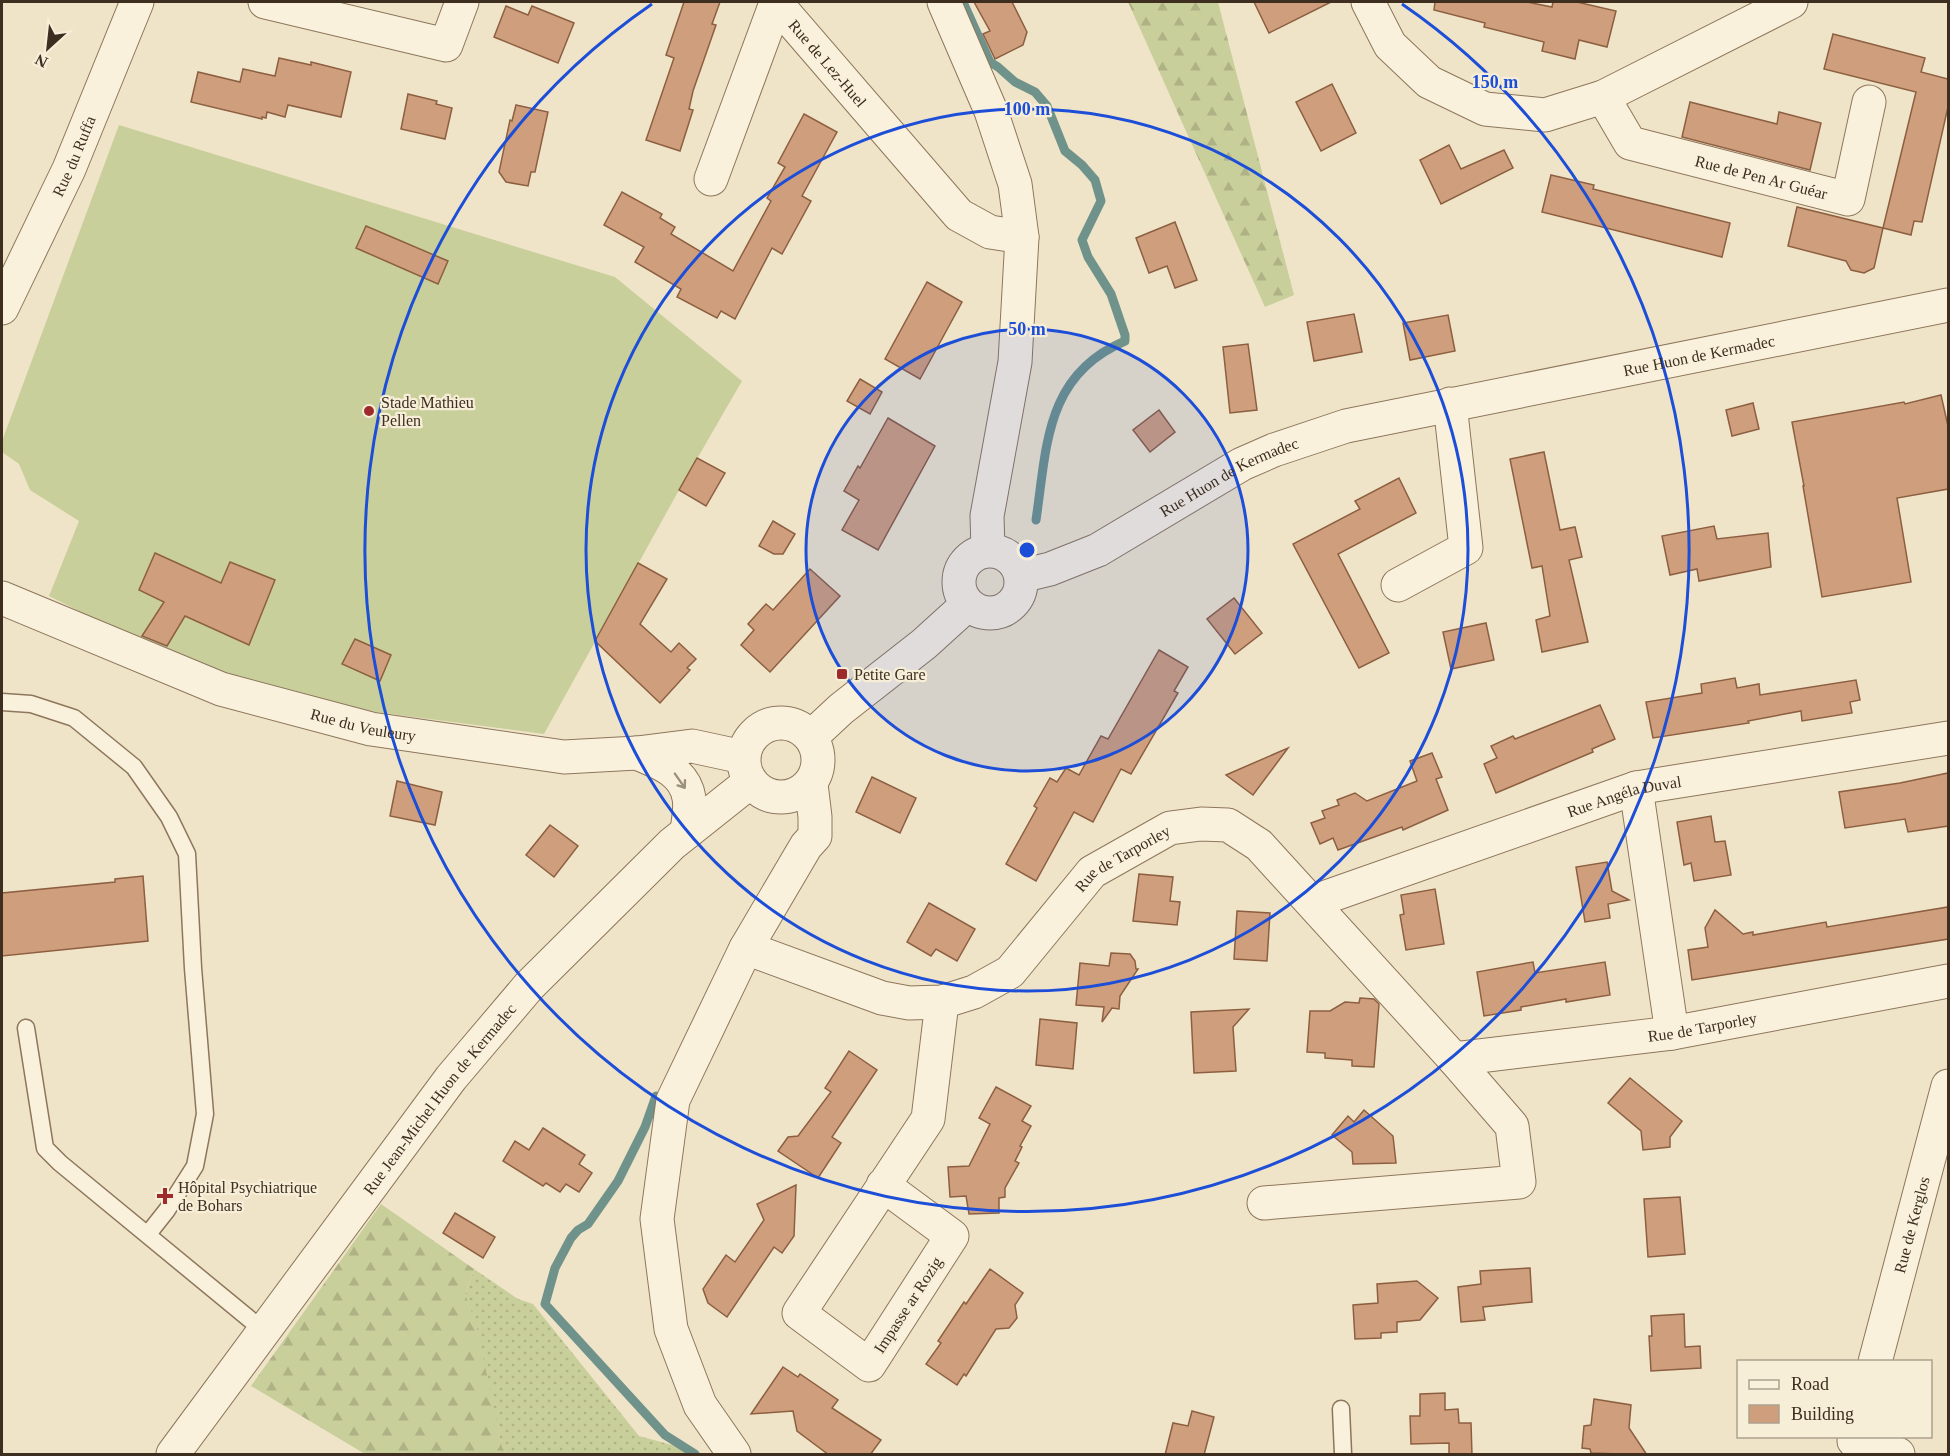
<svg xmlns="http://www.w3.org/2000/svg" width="1950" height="1456" viewBox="0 0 1950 1456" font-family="Georgia,serif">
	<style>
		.grass { fill: url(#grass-dots) }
		.forest { fill: url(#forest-firs) }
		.pitch { fill: #c9cf9b }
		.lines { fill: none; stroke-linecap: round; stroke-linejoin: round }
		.stream { stroke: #6f938a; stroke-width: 9 }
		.building { fill: #cf9f7d; stroke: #8d5f41; stroke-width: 1.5 }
		.service-casing { stroke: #8d765c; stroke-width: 19 }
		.minor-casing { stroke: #8d765c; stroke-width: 35 }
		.tertiary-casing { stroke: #8d765c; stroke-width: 35 }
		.service { stroke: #faf1dc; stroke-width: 16 }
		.minor { stroke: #faf1dc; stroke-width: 33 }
		.tertiary { stroke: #faf1dc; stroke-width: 33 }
		.oneway { stroke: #9c907e }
		.ring { fill: none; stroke: #1d4ed8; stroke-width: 3 }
		.poi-dot { fill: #9e2a2b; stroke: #f7eed8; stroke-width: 2 }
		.labels { text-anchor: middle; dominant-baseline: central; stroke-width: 4.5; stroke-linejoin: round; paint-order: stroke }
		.street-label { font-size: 16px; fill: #3d2e20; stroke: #f7eed8 }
		.poi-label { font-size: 16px; fill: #3d2e20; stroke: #f7eed8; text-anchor: start }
		.centre { fill: #1d4ed8; stroke: #f7eed8; stroke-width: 3 }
		.ring-label { font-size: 18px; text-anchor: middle; font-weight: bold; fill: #1d4ed8; stroke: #f7eed8; stroke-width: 4.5; stroke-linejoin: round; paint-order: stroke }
	</style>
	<defs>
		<pattern id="grass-dots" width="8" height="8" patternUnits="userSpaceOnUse" patternTransform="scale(1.5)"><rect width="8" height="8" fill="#c9cf9b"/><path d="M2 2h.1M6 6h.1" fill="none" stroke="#aeb285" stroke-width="1.8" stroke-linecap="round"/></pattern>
		<pattern id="forest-firs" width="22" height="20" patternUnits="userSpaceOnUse" patternTransform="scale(1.5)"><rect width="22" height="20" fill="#c9cf9b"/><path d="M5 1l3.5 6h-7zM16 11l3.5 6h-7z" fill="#aeb285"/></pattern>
	</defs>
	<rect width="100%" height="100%" fill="#f0e4c8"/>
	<path class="grass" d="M474,1269L518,1299L533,1304L639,1436L705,1454H506L502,1447L465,1294Z"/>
	<g class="forest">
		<path d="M1128,2H1218L1294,295L1265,307Z"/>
		<path d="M381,1204L474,1269L465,1294L476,1323L502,1447L506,1454H365L251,1386Z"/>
	</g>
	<path class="pitch" d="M119,125L615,277L742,381L679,490L544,734L329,706L186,665L49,596L79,521L30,490L19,464L2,452V441Z"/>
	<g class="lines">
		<g class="stream">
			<path d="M963,2L990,62L998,67L1015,82L1035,92L1047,106L1065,151L1082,165L1095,180L1101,201L1082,240L1088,257L1111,294L1125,335V341C1045,375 1047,446 1036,520"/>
			<path d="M656,1096L645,1127L618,1181L588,1224L578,1230L571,1238L555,1268L545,1304L665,1435L695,1454"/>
		</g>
	</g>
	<g class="building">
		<path d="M684,2H720L712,24L716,25L693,91L689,109L693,110L680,151L646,140L674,58L666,55Z"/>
		<path d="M974,2H1012L1027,32L1023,45L995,59L983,34L990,31Z"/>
		<path d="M1254,2H1331L1269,33Z"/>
		<path d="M1435,2H1527L1552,7L1553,2H1577L1616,11L1607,47L1579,40L1575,59L1542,51L1544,42L1484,27L1485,23L1434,10Z"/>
		<path d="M506,6L528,15L532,6L574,23L558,63L494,37Z"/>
		<path d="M1833,34L1925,58L1921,72L1948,79V107L1922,222L1914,221L1911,235L1883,228L1874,268L1864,273L1851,270L1846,261L1788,246L1797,207L1883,228L1916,92L1824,69Z"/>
		<path d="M279,58L311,65V62L351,72L341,117L288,105L285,117L267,112L266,118L262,117V119L191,102L198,72L240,82L243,69L275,76Z"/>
		<path d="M1332,84L1356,133L1321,151L1296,102Z"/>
		<path d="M408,94L437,101L436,104L452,108L445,139L401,129Z"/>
		<path d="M1690,102L1777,124L1779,112L1821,123L1810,170L1682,137Z"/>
		<path d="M516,105L548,112L535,172H531L528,186L506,182L499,172L510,120L512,121Z"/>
		<path d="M804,114L837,132L802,196L811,201L782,254L772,248L735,319L721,311L717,318L677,297L681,289L635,262L644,247L604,225L622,192L662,214L660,218L675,227L671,234L733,271L771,201L767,198L785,167L778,163Z"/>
		<path d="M1449,145L1461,169L1504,150L1513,168L1441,204L1420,160Z"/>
		<path d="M1551,175L1594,185L1593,189L1730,223L1722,257L1542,212Z"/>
		<path d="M1175,222L1197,280L1175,288L1167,266L1149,273L1136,238Z"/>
		<path d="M366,226L448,261L438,284L356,248Z"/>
		<path d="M927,282L962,302L920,379L885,359Z"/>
		<path d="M1354,314L1362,352L1314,361L1307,322Z"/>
		<path d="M1448,315L1455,351L1410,360L1403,323Z"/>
		<path d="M1248,344L1257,410L1230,413L1223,347Z"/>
		<path d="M860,379L882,392L870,414L847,401Z"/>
		<path d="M1941,395L1948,426V489L1897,498L1911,582L1822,597L1803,486H1804L1792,422L1904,402L1905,404Z"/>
		<path d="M1753,403L1759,429L1732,436L1726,410Z"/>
		<path d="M1159,410L1175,432L1150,452L1133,430Z"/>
		<path d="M888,418L935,446L878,550L842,530L859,500L844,491L858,466L860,468Z"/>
		<path d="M1544,452L1560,530L1575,527L1582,557L1569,560L1588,642L1542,652L1536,620L1550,616L1542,566L1532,568L1510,459Z"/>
		<path d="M697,458L725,473L706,506L679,490Z"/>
		<path d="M1399,478L1416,513L1338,554L1389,653L1359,668L1293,544L1360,509L1355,501Z"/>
		<path d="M773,521L795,534L783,554H774L759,546Z"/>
		<path d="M1714,526L1717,539L1768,533L1771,567L1699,581L1697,569L1670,575L1662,536Z"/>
		<path d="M155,553L221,583L230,562L275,580L249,645L185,616L167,646L142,636L164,602L139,590Z"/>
		<path d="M638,563L667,579L640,624L671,652L679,643L696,659L687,668L690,670L660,703L595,641Z"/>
		<path d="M810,569L840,596L770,672L741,645L754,630L748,624L766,604L773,610Z"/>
		<path d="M1234,598L1262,633L1235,654L1207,619Z"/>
		<path d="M1486,623L1494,660L1451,669L1443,632Z"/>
		<path d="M355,639L391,655L380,681L342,664Z"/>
		<path d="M1159,650L1188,667L1174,691L1178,693L1131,774L1121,769L1093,822L1074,812L1036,881L1006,864L1037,808L1034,806L1050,778L1057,782L1066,768L1079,775L1101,736L1108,739Z"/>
		<path d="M1735,678L1737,688L1759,684L1760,695L1856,680L1860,700L1850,702L1852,713L1802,721L1801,711L1748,721L1749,723L1653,738L1646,702L1702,693L1701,684Z"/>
		<path d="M1600,705L1615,739L1592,749L1593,752L1496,793L1484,764L1497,758L1491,746L1513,736L1515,739Z"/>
		<path d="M1288,748L1253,795L1226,775Z"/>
		<path d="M1432,753L1442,777L1436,779L1448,810L1403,830L1402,827L1338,850L1333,838L1320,844L1311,823L1325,818L1322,811L1339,805L1337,800L1355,793L1367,801L1417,781L1410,761Z"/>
		<path d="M1948,773V826L1908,832L1905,819L1845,828L1839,792L1900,783Z"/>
		<path d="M872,777L916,798L900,833L856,812Z"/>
		<path d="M397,781L442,792L435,825L390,816Z"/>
		<path d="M1711,816L1715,842L1725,841L1731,875L1694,881L1691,863L1684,865L1677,822Z"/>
		<path d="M550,825L578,846L554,877L526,855Z"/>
		<path d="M1607,862L1612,891L1629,900L1608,904L1610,918L1585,922L1576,867Z"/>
		<path d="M1139,874L1173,877L1170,901L1180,902L1177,925L1133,921Z"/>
		<path d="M143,876L148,941L2,956V893L115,882V879Z"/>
		<path d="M1435,889L1444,944L1406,950L1400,915L1404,914L1401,895Z"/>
		<path d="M929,903L975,929L957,961L936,949L931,956L907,942Z"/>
		<path d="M1948,907V939L1692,980L1688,950L1708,947L1705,928L1715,910L1743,934L1753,932V935L1826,922L1827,927Z"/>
		<path d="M1237,911L1270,913L1267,961L1234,959Z"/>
		<path d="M1111,953L1130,954L1135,961L1136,969H1138L1120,996L1119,1009L1112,1008L1102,1022L1104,1007L1076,1005L1080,963L1109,966Z"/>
		<path d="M1533,962L1535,973L1605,962L1610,995L1566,1002V999L1521,1007V1010L1484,1016L1477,972Z"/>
		<path d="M1360,998L1374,999L1379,1004L1374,1067L1352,1066V1060L1325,1058V1053L1307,1052L1310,1011H1330L1345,1002L1359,1003Z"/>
		<path d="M1249,1009L1233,1027L1236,1071L1194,1073L1191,1012Z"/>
		<path d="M1040,1019L1077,1023L1073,1069L1036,1065Z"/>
		<path d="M849,1051L877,1070L832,1137L841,1143L818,1178L778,1151L788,1137L798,1136L831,1092L825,1088Z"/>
		<path d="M1630,1078L1682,1121L1670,1137V1147L1643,1150L1641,1131L1608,1103Z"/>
		<path d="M996,1087L1031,1106L1022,1121L1031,1126L1020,1146L1022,1147L1015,1161L1019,1163L1005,1188V1197L999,1198V1213L969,1214L966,1196L950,1197L948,1167L969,1166L990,1124L979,1118Z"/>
		<path d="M1364,1110L1393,1136L1396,1163L1353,1164L1352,1152L1332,1135L1348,1116L1354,1122Z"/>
		<path d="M543,1128L585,1155L579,1164L592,1173L579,1192L566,1184L560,1192L546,1183L543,1186L503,1161L515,1141L529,1150Z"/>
		<path d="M796,1185L794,1236L782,1253L774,1247L727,1317L708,1303L703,1289L726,1255L735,1262L764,1220L757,1204Z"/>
		<path d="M1680,1197L1685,1254L1648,1257L1644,1199Z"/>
		<path d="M455,1213L495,1237L483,1258L443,1233Z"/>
		<path d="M1530,1268L1532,1302L1483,1307L1485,1320L1461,1322L1458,1287L1481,1284L1480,1271Z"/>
		<path d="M990,1269L1023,1293L1015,1305L1017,1318L1009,1328L996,1329L966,1376L964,1374L957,1385L926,1364L941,1343L938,1341L964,1302L966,1304Z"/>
		<path d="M1417,1281L1438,1298L1420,1320L1397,1322V1332L1381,1333V1338L1355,1339L1353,1305L1378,1303L1377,1284Z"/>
		<path d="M1684,1314L1685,1347L1700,1346L1701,1368L1651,1371L1649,1336H1652L1651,1316Z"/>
		<path d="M783,1367L798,1377L800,1374L838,1400L832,1408L881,1440L870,1455H829L797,1431L793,1411L751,1414Z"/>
		<path d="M1445,1393V1410L1458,1409L1459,1423H1471L1472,1455H1449V1443L1411,1444L1410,1416H1420V1394Z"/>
		<path d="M1594,1399L1631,1405L1629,1428L1647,1455L1591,1453L1590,1449L1582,1448L1584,1426L1591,1425Z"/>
		<path d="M1192,1411L1214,1417L1204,1455H1165L1173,1423L1188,1426Z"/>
	</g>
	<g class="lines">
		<g class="service-casing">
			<g id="service">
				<path d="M2,702L31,704L74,718L134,767L169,817L187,854L193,968L205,1114L195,1166L167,1210L148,1234"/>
				<path d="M26,1028L45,1148L60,1163L264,1331"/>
				<path d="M1341,1409L1343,1454"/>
			</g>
		</g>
		<g class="minor-casing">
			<g id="minor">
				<path d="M265,2L446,45L462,2"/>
				<path d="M944,2L991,111L1015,184L1022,237L1015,362L987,516L988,550"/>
				<path d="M1368,2L1390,45L1429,82L1485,109L1545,115L1603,97L1791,2"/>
				<path id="s1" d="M1603,97L1630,143L1848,199L1869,102"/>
				<path id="s2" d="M711,179L776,3L959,215L990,232L1022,237"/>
				<path id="s3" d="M2,308L69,169L137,2"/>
				<path d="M1398,585L1466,548L1450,404"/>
				<path id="s4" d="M2,598L221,689L371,729L564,757L637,753L692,746L743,757"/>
				<path d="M637,753C658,762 685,771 689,798C691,808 688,821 687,832"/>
				<path d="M1636,788L1672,1033"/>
				<path id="s5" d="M1312,902L1636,788L1948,738"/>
				<path id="s6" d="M746,948L882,998L909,1003L942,1002L974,992L1010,972L1092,872L1170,828L1201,824L1228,825L1259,845L1454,1059L1672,1033L1948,981"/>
				<path d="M883,1185L952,1236L869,1365L799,1313L928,1119L942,1002"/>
				<path d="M1264,1203L1519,1182L1512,1126L1454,1059"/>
				<path id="s7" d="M1875,1362L1948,1086"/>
				<path d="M1855,1436L1854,1441L1898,1454"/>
				<path d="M734,1454L700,1405L671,1329L657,1219L673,1100L746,948L806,846L815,836V817L811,784"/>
			</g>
		</g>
		<g class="tertiary-casing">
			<g id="tertiary">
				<circle cx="990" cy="582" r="31"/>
				<path id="s8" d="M1021,576L1050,569L1098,550L1242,464L1274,450L1346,426L1948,305"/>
				<circle cx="781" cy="760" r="37"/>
				<path d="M811,737L841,709L924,644L967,605"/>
				<path id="s9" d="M173,1454L451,1078L529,986L672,844L750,782"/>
			</g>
		</g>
		<use href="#service" class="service"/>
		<use href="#minor" class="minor"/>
		<use href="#tertiary" class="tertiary"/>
	</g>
	<defs><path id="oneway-shaft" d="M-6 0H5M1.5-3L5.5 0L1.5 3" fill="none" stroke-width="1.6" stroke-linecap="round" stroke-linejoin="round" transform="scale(1.5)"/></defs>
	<use class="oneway" href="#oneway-shaft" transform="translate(680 781) rotate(55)"/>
	<circle cx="1027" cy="550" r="221" fill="#1d4ed8" fill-opacity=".12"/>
	<g class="ring">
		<circle cx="1027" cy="550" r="221"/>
		<circle cx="1027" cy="550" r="441"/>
		<path d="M1402 4A662 662 0 1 1 652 4"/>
	</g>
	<g class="poi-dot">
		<circle cx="369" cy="411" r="6"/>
		<rect x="836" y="668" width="12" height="12" rx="3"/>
		<path d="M162 1187h6v6h6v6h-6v6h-6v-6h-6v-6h6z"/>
	</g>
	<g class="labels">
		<g class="street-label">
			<text stroke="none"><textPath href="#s2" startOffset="267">Rue de Lez-Huel</textPath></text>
			<text stroke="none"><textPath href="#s3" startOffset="168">Rue du Ruffa</textPath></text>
			<text stroke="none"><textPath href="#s1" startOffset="189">Rue de Pen Ar Guéar</textPath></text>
			<text stroke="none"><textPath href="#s8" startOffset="720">Rue Huon de Kermadec</textPath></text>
			<text stroke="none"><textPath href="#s8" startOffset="232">Rue Huon de Kermadec</textPath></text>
			<text stroke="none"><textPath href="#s4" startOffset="384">Rue du Veuleury</textPath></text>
			<text stroke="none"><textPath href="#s5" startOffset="330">Rue Angéla Duval</textPath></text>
			<text stroke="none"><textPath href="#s6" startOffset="442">Rue de Tarporley</textPath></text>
			<text stroke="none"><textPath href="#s6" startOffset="1134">Rue de Tarporley</textPath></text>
			<text stroke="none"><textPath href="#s9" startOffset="444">Rue Jean-Michel Huon de Kermadec</textPath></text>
			<text stroke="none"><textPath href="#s7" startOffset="142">Rue de Kerglos</textPath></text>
			<text transform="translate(908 1305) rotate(-57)">Impasse ar Rozig</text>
		</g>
		<g class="poi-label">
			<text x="381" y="402">Stade Mathieu<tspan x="381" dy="18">Pellen</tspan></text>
			<text x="854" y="674">Petite Gare</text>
			<text x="178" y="1187">Hôpital Psychiatrique<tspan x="178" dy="18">de Bohars</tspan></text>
		</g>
	</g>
	<circle cx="1027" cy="550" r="9" class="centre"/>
	<g class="ring-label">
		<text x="1495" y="88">150 m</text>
		<text x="1027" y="115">100 m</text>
		<text x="1027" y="335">50 m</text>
	</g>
	<rect width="1950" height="1456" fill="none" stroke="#3d2e20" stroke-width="6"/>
	<rect x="1737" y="1360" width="195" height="78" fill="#f7eed8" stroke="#ada18e" stroke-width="1.5"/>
	<rect x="1749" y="1380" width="30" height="9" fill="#faf1dc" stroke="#ada18e" stroke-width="1.5"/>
	<text x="1791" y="1390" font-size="18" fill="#3d2e20">Road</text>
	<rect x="1749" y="1405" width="30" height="18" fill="#cf9f7d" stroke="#ada18e" stroke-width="1.5"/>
	<text x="1791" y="1420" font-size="18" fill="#3d2e20">Building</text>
	<g transform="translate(48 48) rotate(207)" stroke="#f7eed8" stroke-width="4.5" paint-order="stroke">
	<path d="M0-4.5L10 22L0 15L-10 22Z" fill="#3d2e20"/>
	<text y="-9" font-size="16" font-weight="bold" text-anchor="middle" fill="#3d2e20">N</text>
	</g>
</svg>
